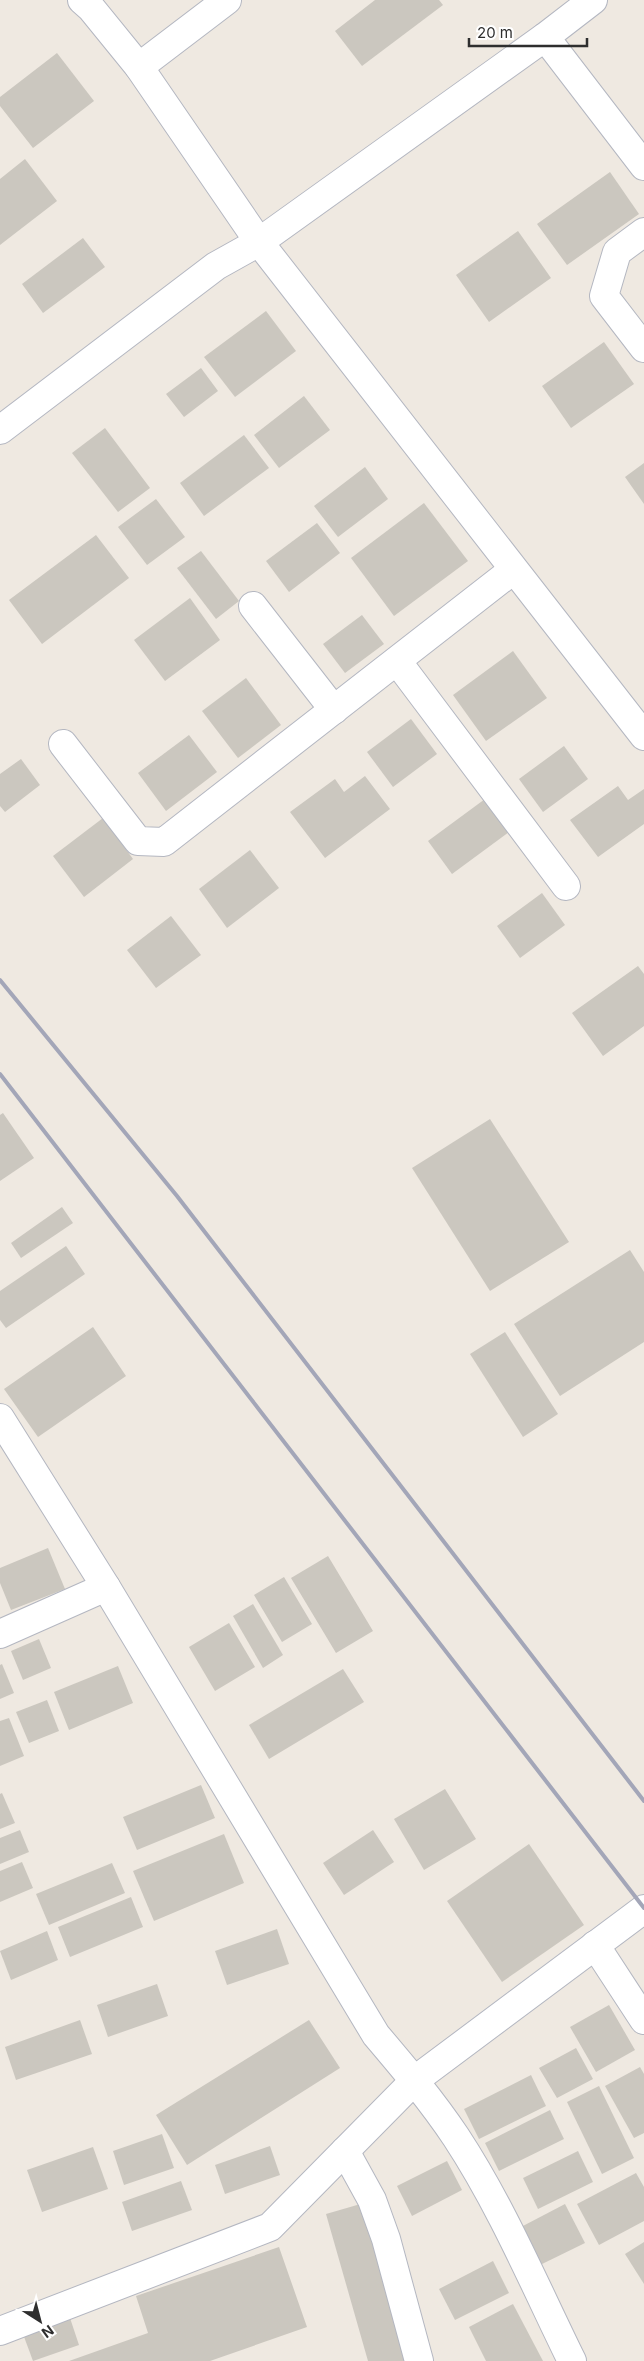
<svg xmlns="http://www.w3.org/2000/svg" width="644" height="2361" viewBox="0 0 644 2361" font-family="Inter,sans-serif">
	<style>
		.building { fill: #cbc7bf }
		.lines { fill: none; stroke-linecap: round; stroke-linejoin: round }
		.minor-casing { stroke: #b4b7c1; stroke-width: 30 }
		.minor { stroke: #fff; stroke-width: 28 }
		.rail { stroke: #a3a6b8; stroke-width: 4 }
	</style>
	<rect width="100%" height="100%" fill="#efe9e1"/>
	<g class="building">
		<path d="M375,0H439L443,5L362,66L335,31Z"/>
		<path d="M57,53L94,101L33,148L0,106V97Z"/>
		<path d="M25,159L57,201L0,245V179Z"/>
		<path d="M610,172L639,214L567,265L537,224Z"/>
		<path d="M518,231L551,278L489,322L456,275Z"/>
		<path d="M83,238L105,267L43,313L22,284Z"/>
		<path d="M266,311L296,351L235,397L204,357Z"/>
		<path d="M604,342L634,384L571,428L542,386Z"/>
		<path d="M201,368L218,391L184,417L166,394Z"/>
		<path d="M304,396L330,430L279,468L254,435Z"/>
		<path d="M105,428L150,488L118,512L72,453Z"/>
		<path d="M244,435L269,468L204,516L180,483Z"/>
		<path d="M644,463V504L625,477Z"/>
		<path d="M365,467L388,499L338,537L314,506Z"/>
		<path d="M156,499L185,537L147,565L118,527Z"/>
		<path d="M424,503L468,561L394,616L351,558Z"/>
		<path d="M317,523L340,553L289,592L266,561Z"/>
		<path d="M96,535L129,578L42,644L9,600Z"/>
		<path d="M201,551L239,601L216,619L177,568Z"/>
		<path d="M190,598L220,640L165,681L134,640Z"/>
		<path d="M362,615L384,644L345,673L323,644Z"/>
		<path d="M513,651L547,698L486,741L453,695Z"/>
		<path d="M246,678L281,725L238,758L202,711Z"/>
		<path d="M411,719L437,754L393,787L367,752Z"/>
		<path d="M189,735L217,772L166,811L138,773Z"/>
		<path d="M564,746L588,779L543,812L519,779Z"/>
		<path d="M21,759L40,785L5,812L0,806V774Z"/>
		<path d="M365,776L390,809L325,858L290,812L335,779L344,792Z"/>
		<path d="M618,786L628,800L644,789V824L598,857L570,820Z"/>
		<path d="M485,799L509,832L452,874L428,841Z"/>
		<path d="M103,818L133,859L84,897L53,856Z"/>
		<path d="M250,850L279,888L227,928L199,889Z"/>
		<path d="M542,893L565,925L520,958L497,926Z"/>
		<path d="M171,916L201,955L156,988L127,950Z"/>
		<path d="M638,966L644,974V1026L603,1056L572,1013Z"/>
		<path d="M3,1113L34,1158L0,1181V1115Z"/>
		<path d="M490,1119L569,1242L490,1291L412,1168Z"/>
		<path d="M62,1207L73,1223L21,1258L11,1243Z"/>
		<path d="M66,1246L85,1274L6,1328L0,1320V1291Z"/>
		<path d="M630,1250L644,1272V1342L560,1396L514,1324Z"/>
		<path d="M93,1327L126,1376L38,1437L4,1389Z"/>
		<path d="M505,1332L558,1414L523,1437L470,1354Z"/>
		<path d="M48,1548L65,1589L11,1610L0,1583V1568Z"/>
		<path d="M328,1556L373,1631L336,1653L291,1578Z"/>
		<path d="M284,1577L312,1624L282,1642L254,1595Z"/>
		<path d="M253,1604L283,1655L263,1668L233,1616Z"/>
		<path d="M229,1623L255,1667L215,1691L189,1647Z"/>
		<path d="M39,1639L51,1668L23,1680L11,1651Z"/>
		<path d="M2,1664L14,1693L0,1699V1665Z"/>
		<path d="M118,1666L133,1703L69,1730L54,1692Z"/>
		<path d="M343,1669L364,1702L269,1759L249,1725Z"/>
		<path d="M47,1700L59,1731L29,1743L16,1712Z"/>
		<path d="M9,1718L24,1756L0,1766V1721Z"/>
		<path d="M201,1785L215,1818L137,1850L123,1817Z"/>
		<path d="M445,1789L476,1839L424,1870L394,1819Z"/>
		<path d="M2,1793L15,1823L0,1829V1794Z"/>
		<path d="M20,1830L29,1852L0,1864V1838Z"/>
		<path d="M373,1830L394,1862L344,1895L323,1863Z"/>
		<path d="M224,1834L244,1883L154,1921L133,1871Z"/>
		<path d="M529,1844L584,1925L502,1982L447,1901Z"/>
		<path d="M22,1862L33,1888L0,1902V1871Z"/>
		<path d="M112,1863L125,1893L49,1925L36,1894Z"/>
		<path d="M131,1897L143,1927L70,1957L58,1927Z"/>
		<path d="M277,1929L289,1964L227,1985L215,1951Z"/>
		<path d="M47,1931L58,1960L11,1980L0,1951Z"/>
		<path d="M157,1984L168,2016L108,2037L97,2005Z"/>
		<path d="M609,2005L635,2050L596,2072L570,2027Z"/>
		<path d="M80,2020L92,2054L16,2080L5,2047Z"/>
		<path d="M309,2020L340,2068L187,2165L156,2115Z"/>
		<path d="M576,2048L593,2079L557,2098L539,2068Z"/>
		<path d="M640,2067L644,2074V2133L634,2138L605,2086Z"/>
		<path d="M531,2075L546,2106L479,2139L464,2109Z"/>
		<path d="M599,2086L634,2158L602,2174L567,2102Z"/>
		<path d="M550,2110L564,2139L499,2171L485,2143Z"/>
		<path d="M162,2134L174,2168L124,2185L113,2151Z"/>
		<path d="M270,2146L280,2175L225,2194L215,2165Z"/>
		<path d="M93,2147L108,2189L42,2212L27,2170Z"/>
		<path d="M578,2151L593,2182L538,2209L523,2178Z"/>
		<path d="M447,2161L462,2190L412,2216L397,2186Z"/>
		<path d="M636,2173L644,2187V2221L599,2245L577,2204Z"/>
		<path d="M181,2181L192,2210L132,2231L122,2202Z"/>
		<path d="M364,2203L409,2361H368L326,2214Z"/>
		<path d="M565,2204L585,2243L540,2265L521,2227Z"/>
		<path d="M644,2242V2284L625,2254Z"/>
		<path d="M279,2247L307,2327L210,2361H69L148,2333L136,2296Z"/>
		<path d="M493,2261L509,2293L455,2320L439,2289Z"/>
		<path d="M513,2304L543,2361H486L469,2327Z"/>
		<path d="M70,2318L79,2345L33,2361L23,2334Z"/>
	</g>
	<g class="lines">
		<g class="minor-casing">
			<g id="minor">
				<path d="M82,0L91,8L139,67L259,242L644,736"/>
				<path d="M545,37L644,166"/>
				<path d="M139,67L227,0"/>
				<path d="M644,232L617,252L604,296L644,348"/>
				<path d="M0,430L216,266L259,242L545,37L593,0"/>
				<path d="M253,606L334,710"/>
				<path d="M397,661L566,886"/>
				<path d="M63,744L138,841L164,842L513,570"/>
				<path d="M0,1418L106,1587L376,2035C404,2068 432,2101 456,2137C502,2207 535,2286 572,2361"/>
				<path d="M0,1634L106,1587"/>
				<path d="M595,1945L644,2020"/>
				<path d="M345,2151L372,2200L386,2239L419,2361"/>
				<path d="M0,2331L270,2227L415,2080L644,1909"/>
			</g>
		</g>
		<use href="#minor" class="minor"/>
		<g class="rail">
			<path d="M0,980L177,1196L644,1801"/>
			<path d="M0,1074L644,1908"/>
		</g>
	</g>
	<g transform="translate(40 2321) rotate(144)" stroke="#ffffff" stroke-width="4" paint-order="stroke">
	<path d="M0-4L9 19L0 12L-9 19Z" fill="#2e2e2e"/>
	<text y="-8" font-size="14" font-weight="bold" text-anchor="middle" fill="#2e2e2e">N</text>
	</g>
	<path d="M469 38v8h118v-8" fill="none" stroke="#2e2e2e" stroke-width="2.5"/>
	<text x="477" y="38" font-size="15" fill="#2e2e2e" stroke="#ffffff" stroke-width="4" paint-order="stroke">20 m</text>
</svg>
